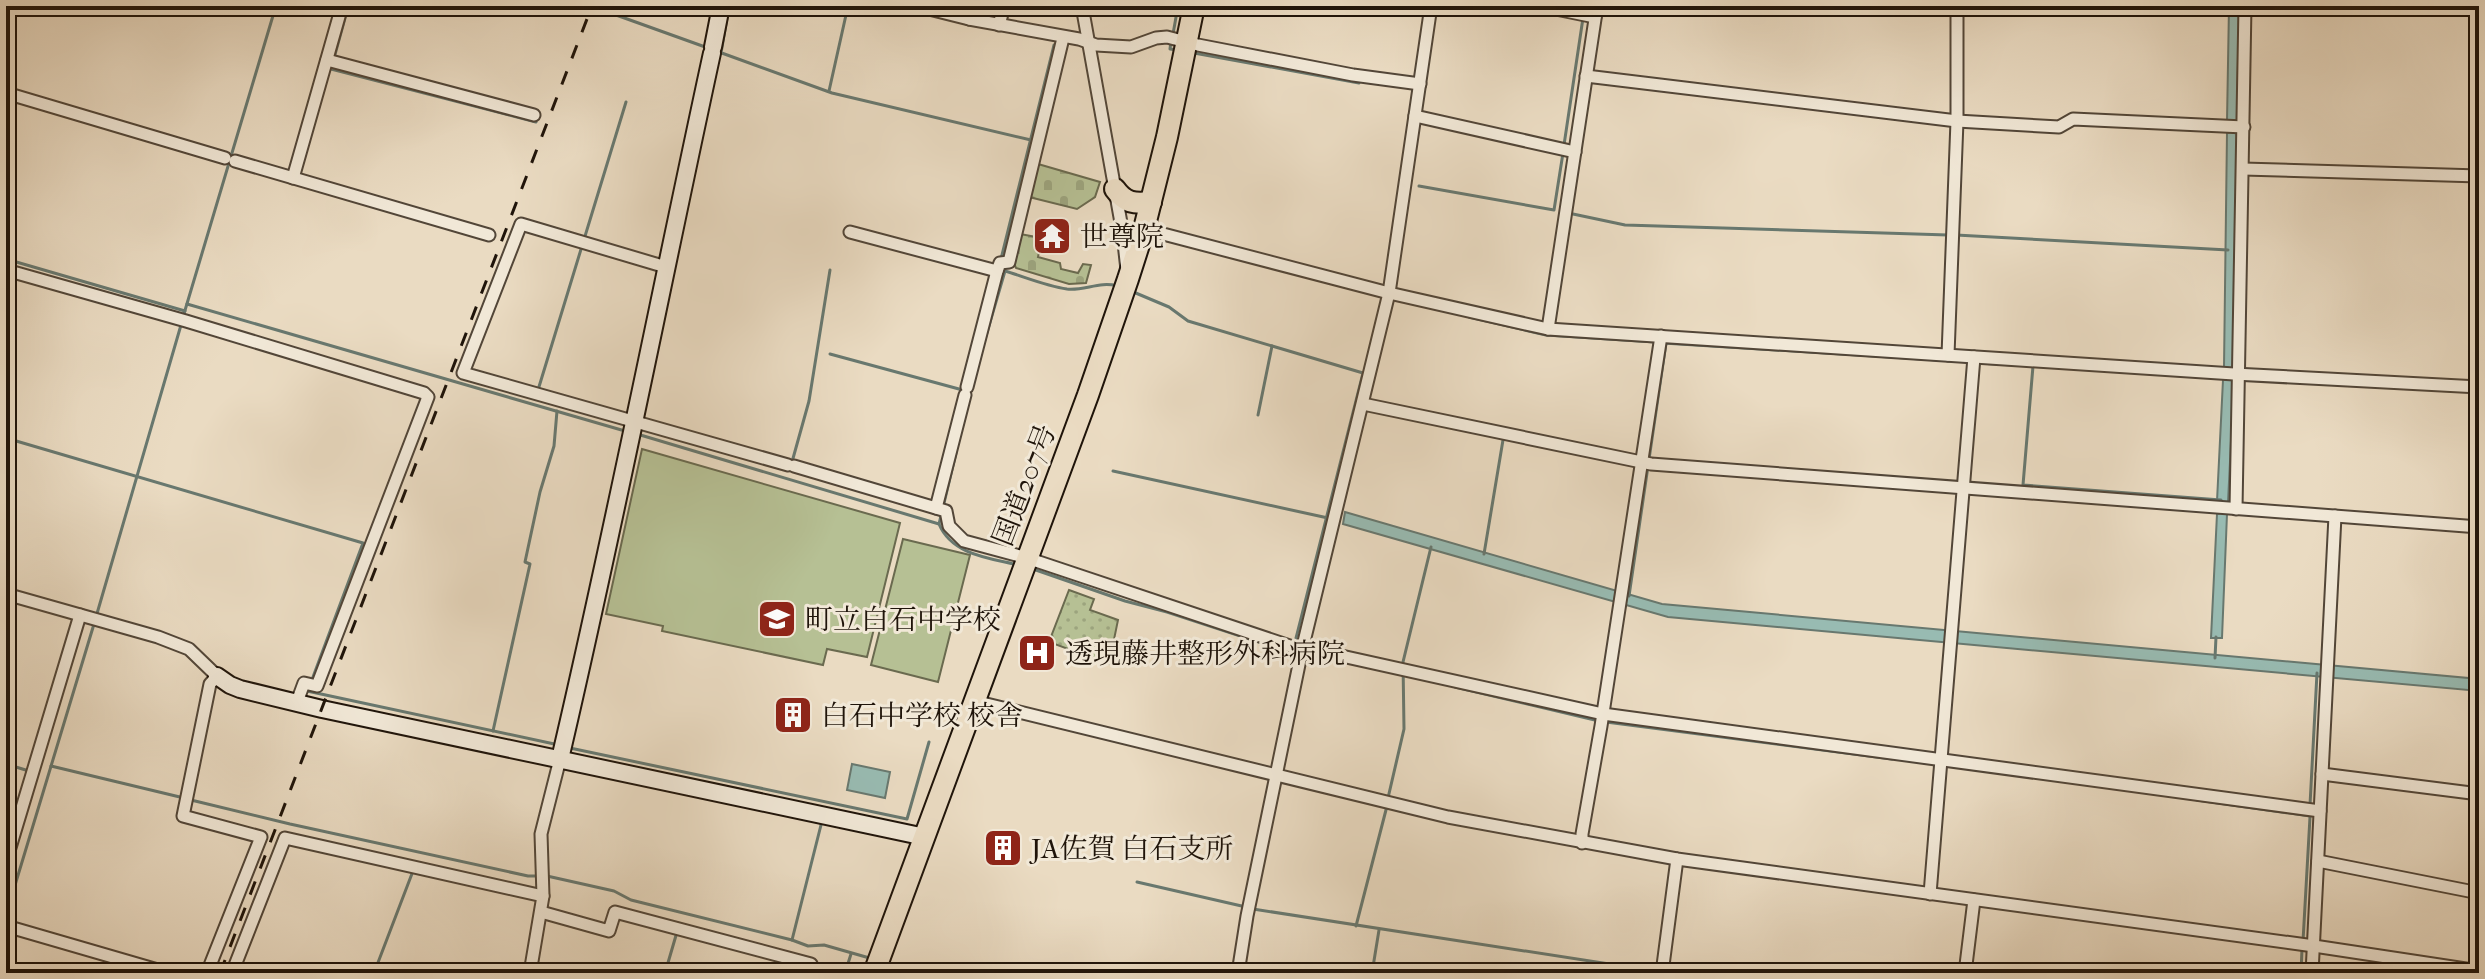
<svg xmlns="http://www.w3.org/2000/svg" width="2485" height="979" viewBox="0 0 2485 979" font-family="'IM FELL French Canon','Noto Serif JP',serif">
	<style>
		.green { fill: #b6c094; stroke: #6a6a4f; stroke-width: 2 }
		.cemetery { fill: url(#cemetery-stones); stroke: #6a6a4f; stroke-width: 2 }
		.garden { fill: url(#garden-dots); stroke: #6a6a4f; stroke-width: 2 }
		.water { fill: #98bbb2; stroke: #68786f; stroke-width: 2 }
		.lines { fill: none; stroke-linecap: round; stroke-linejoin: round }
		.stream { stroke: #68786f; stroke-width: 3 }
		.street-casing { stroke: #524638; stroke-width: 15 }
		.secondary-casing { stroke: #1f140a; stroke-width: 20 }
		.highway-casing { stroke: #1f140a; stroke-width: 24 }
		.street { stroke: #f1e8d7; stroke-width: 11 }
		.secondary { stroke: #f1e8d7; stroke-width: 16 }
		.highway { stroke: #eadbc2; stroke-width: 20 }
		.rail { stroke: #1f140a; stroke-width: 3; stroke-dasharray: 14 14; stroke-linecap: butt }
		.labels { text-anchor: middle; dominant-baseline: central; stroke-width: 6; stroke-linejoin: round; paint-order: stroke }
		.poi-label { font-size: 28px; fill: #1f140a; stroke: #f1e8d7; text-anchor: start }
		.street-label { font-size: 28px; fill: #1f140a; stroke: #f1e8d7 }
	</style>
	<defs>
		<pattern id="cemetery-stones" width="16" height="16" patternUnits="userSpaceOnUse" patternTransform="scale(2)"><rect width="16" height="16" fill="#b6c094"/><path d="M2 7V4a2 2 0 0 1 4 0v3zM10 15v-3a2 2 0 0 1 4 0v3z" fill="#9ca47e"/></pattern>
		<pattern id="garden-dots" width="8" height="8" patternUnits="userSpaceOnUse" patternTransform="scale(2)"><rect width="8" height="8" fill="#b6c094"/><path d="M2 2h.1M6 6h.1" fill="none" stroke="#9ca47e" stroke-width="1.8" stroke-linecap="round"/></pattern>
	</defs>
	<rect width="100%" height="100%" fill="#eadbc2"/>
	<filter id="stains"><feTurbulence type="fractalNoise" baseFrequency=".0025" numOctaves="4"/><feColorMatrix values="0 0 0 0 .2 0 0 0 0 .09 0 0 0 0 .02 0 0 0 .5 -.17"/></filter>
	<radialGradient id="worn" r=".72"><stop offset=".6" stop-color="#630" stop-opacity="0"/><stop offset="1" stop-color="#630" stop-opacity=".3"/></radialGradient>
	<g class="green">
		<path d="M642,449L900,523L867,657L827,649L823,665L662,631L663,626L606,614Z"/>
		<path d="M903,539L970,555L938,682L871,665Z"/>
	</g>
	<g class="cemetery">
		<path d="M1038,164L1100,182L1095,197L1077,209L1029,197Z"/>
		<path d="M1020,234L1042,238L1038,257L1060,263L1061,269L1078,273L1083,264L1091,265L1086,283L1069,284L1016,268L1013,261Z"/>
	</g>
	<path class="garden" d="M1069,590L1094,599L1090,610L1118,620L1109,664L1049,642Z"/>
	<g class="water">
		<path d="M2229,6H2239L2237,121L2235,122V132L2237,133L2234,368L2231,379L2234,380L2228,502H2225V514H2227L2222,638H2211L2217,514L2220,513L2221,502L2217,501L2223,380L2226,379L2227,369L2224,367L2227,133L2230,132V122L2227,121Z"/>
		<path d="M1345,512L1662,604L2479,679V691L1668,617L1343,524Z"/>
		<path d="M852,764L890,772L885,798L847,790Z"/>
	</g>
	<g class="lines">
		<g class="stream">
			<path d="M307,6L338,15"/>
			<path d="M591,6L708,48"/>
			<path d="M345,17L349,6"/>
			<path d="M1173,34L1178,6"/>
			<path d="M1171,41L1170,49L1178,50"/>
			<path d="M719,52L832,93L1031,140"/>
			<path d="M721,53L727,18"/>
			<path d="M1194,53L1359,83"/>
			<path d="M334,58L345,18"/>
			<path d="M332,65L331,69L536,122"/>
			<path d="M829,91L848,6"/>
			<path d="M1564,145L1583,18"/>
			<path d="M1419,186L1554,210L1563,153"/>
			<path d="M1573,214L1625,225L1948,235"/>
			<path d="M1956,235L2228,250"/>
			<path d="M6,259L185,311"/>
			<path d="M1001,259L1054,45"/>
			<path d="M1131,291L1169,307L1188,321L1363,373L1295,642"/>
			<path d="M187,304L625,431"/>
			<path d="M183,317L275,9L265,6"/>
			<path d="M1469,317L1546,335L1655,342"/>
			<path d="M1663,343L1970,362"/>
			<path d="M981,353L1005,271C1025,277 1046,286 1067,289C1084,291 1100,281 1117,286"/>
			<path d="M830,354L970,392"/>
			<path d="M1978,363L2033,366L2023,485L2221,500"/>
			<path d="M538,390L626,102"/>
			<path d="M1258,415L1272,346"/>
			<path d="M637,434L939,524C952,555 989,558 1018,565"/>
			<path d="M6,438L363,543L313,677"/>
			<path d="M792,462L809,401L830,270"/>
			<path d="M1113,471L1328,518"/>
			<path d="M939,524L956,453"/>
			<path d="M1484,554L1503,440"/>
			<path d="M1033,569L1125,601L1167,612L1292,653L1293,650"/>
			<path d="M1629,596L1666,343"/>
			<path d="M96,617L181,325"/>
			<path d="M2215,658L2216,637"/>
			<path d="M1455,687L1599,721"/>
			<path d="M307,691L559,745"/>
			<path d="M1606,722L1892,759"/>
			<path d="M493,731L530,564L525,562L540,492L554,446L557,411"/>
			<path d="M570,748L907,819L929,742"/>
			<path d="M6,764L29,771"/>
			<path d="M51,766L184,798"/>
			<path d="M1388,798L1404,729L1403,662L1431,547"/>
			<path d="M191,800L290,824L528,876H539"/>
			<path d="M2197,800L2310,816"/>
			<path d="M2310,805L2317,673"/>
			<path d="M547,876L614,891L631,900L792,940L822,821"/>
			<path d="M1137,882L1246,907"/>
			<path d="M1253,909L1661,972"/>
			<path d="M6,915L94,624"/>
			<path d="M1356,926L1387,806"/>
			<path d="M792,940L808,946L824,945L873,959"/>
			<path d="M2303,941L2310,817"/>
			<path d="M888,963L924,973"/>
			<path d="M374,973L413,871"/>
			<path d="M665,973L677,932"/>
			<path d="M845,973L851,954"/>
			<path d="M1372,973L1379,930"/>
			<path d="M2301,973L2302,949"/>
		</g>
		<g class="street-casing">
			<g id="street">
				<path d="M917,6L969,19L1079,39L1096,45L1131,47L1156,38L1167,37L1198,45L1353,75L1420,84"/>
				<path d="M1082,6L1123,234L1127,270"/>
				<path d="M1541,6L1595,17"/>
				<path d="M969,19L972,6"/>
				<path d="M999,25L1004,6"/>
				<path d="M327,60L534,115"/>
				<path d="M1586,76L1957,121L2059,127L2073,119L2244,127"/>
				<path d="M6,93L225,158"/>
				<path d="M1415,116L1575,152"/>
				<path d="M235,161L489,235"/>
				<path d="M2243,169L2479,176"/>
				<path d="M293,178L342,6"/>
				<path d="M1144,229L1389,293L1548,329L2234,374L2479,387"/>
				<path d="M850,232L997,271"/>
				<path d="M666,267L521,224L463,373L788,465"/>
				<path d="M6,270L186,321L424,393L428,397L317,686L304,683L297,702"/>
				<path d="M1548,329L1597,6"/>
				<path d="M1948,355L1957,121V6"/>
				<path d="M967,387L997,271L1000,263L1009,262L1063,38"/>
				<path d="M1363,404L1651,464L2479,527"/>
				<path d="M794,466L946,511L949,526L964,541L1027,558L1302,650L1310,649L1603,714L2320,811"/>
				<path d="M936,508L965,395"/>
				<path d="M2236,509L2245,6"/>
				<path d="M6,594L158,637L189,649L217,676L210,684L183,816L261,837L207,973"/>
				<path d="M974,701L1448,817L1677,859L2314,946L2479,971"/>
				<path d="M2322,774L2479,794"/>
				<path d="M1582,843V834L1601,726L1661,336"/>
				<path d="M6,861L80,615"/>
				<path d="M2318,861L2479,893"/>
				<path d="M1930,894L1974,357"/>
				<path d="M541,912L609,931L615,912L811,964L809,973"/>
				<path d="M6,926L168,973"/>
				<path d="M232,973L285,838L543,896"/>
				<path d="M530,973L543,896L541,834L560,759"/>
				<path d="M1238,973L1247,916L1302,650L1389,293L1431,6"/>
				<path d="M1662,973L1677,859"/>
				<path d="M1965,973L1974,900"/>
				<path d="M2312,973L2335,516"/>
			</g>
		</g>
		<g class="secondary-casing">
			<g id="secondary">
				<path d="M713,47L721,6"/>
				<path d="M217,676L230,685L240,689L322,709L925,837"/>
				<path d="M560,759C615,525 661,288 712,53"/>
			</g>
		</g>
		<g class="highway-casing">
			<g id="highway">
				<path d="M1115,189C1125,203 1134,204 1151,202"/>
				<path d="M874,973L1088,395L1128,279L1144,229L1167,137L1194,6"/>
			</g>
		</g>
		<use href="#street" class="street"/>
		<use href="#secondary" class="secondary"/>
		<use href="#highway" class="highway"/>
		<path class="rail" d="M220,973L592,6"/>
	</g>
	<defs>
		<g id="temple-square" transform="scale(2)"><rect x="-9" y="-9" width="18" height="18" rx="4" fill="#8f2418" stroke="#f1e8d7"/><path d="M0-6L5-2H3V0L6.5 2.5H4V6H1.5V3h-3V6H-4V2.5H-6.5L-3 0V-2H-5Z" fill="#fff"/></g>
		<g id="school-square" transform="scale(2)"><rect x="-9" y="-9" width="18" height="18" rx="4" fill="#8f2418" stroke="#f1e8d7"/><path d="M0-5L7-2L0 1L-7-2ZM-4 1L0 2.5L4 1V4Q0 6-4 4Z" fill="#fff"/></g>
		<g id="hospital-square" transform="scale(2)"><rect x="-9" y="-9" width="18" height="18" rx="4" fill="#8f2418" stroke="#f1e8d7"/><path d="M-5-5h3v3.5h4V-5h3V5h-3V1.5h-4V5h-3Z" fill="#fff"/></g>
		<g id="building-square" transform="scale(2)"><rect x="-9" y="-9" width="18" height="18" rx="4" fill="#8f2418" stroke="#f1e8d7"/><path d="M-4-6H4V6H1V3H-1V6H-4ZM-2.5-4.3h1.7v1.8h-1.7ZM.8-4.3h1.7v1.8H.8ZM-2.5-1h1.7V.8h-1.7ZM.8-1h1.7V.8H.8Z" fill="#fff"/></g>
	</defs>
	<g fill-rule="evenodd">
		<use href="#temple-square" x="1052" y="236"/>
		<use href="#school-square" x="777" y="619"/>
		<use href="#hospital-square" x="1037" y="653"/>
		<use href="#building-square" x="793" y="715"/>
		<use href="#building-square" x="1003" y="848"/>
	</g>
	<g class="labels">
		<g class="poi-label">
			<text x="1080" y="236">世尊院</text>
			<text x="805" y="619">町立白石中学校</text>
			<text x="1065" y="653">透現藤井整形外科病院</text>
			<text x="821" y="715">白石中学校 校舎</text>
			<text x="1031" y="848">JA佐賀 白石支所</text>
		</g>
		<g class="street-label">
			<text transform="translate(1024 485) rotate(-69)">国道207号</text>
		</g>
	</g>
	<rect width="2485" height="979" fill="none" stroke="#eadbc2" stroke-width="32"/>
	<rect x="8" y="8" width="2469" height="963" fill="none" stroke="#1f140a" stroke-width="4"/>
	<rect x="16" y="16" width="2453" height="947" fill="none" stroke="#1f140a" stroke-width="2"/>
	<rect width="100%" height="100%" filter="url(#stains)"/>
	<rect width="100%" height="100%" fill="url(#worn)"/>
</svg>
